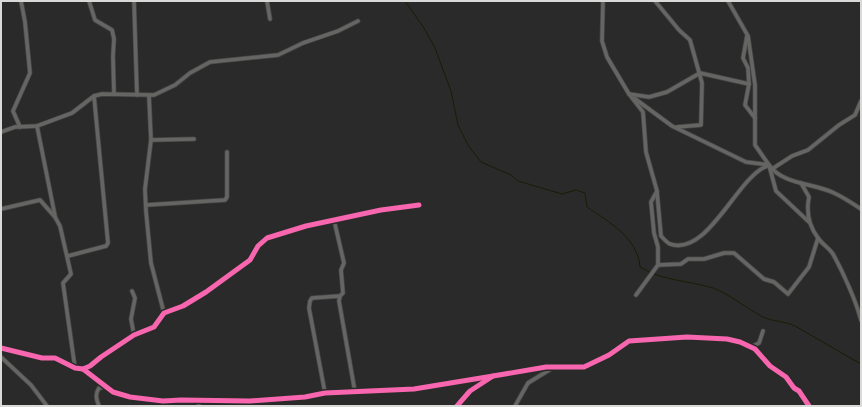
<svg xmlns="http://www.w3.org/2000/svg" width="862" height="407" viewBox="0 0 862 407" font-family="'Noto Sans',sans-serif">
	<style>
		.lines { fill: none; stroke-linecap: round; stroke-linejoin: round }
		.stream { stroke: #151e05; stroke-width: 1 }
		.minor-casing { stroke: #464746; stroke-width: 5 }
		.minor { stroke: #656564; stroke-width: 3.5 }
		.cycleway-casing { stroke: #2a2b29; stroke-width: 8 }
		.cycleway { stroke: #f766af; stroke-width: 5 }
	</style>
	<rect width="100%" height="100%" fill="#2a2a2a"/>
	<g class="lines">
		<g class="stream">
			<path d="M405,1L424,28L435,48L451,91L458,125L468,145L481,162L511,175L518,181L562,194L576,190L585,193L587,207C609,222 638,238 640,267L651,273"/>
			<path d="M654,274C673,281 693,282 713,288C731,295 746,308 763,317C774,322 785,321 795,326L861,364"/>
		</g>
		<g class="minor-casing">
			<g id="minor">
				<path d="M89,1L95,20L112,30L114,39L113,56L114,94"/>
				<path d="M134,1L137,95"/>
				<path d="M267,1L270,19"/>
				<path d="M603,1L602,41L607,57L629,94L643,112L646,152L657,191L651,202L654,233L658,247V265L636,295"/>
				<path d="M655,1L679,30L690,40L702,83L701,125L677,127"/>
				<path d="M728,1L748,36L755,85V145L769,165L776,191L809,222"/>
				<path d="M747,36L743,58L748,68L749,84"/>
				<path d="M629,94L649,97L667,92L700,73L749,84L745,105L755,118"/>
				<path d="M149,96L151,140L145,189L146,211L151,263L164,313"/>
				<path d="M634,98L672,126L746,162L769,165C783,185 814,183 834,193C843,197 852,203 861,209"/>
				<path d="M37,126L55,216"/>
				<path d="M20,127L13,111L30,73L25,22L21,1"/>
				<path d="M1,132L15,127L37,126L72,113L94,96L102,94L154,95L175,85L190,73L210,62L278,55L303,43L338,31L358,21"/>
				<path d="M151,140L194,139"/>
				<path d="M772,169L792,156L808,150L839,125L855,115L861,101"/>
				<path d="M801,183L809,197C806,212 809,226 818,238C822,244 829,248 833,254C843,272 856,301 861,320"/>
				<path d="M657,192L661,236C663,238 667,243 670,244C708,257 737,177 767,166"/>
				<path d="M146,205L225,200L227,197V152"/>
				<path d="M1,209L40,200L55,217L60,226L71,274L63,283L75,368"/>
				<path d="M334,220L344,263L341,270L343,293L340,296L339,301L355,392"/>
				<path d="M68,256L106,246L108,243L94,96"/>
				<path d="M658,265L681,264L688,259H704L724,253H734L764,279L774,282L788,294L809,267L818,238"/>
				<path d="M132,291L135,298L131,319L134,335"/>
				<path d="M751,347L759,343L763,331"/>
				<path d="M1,348L42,358H55L75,368L83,369L113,392L130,397L163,401L181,400L250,401L305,397L325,393L414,389L493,376"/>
				<path d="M1,357L31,385L47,406"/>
				<path d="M83,369L90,366L101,357L134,335L154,327L164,313L183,306L206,292L250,260L258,246L267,238L306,226L381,210L419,205"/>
				<path d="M325,393L309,308L310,301L312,298L340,296"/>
				<path d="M198,400L199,406"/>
				<path d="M99,406C96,399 95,394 99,388L105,387"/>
				<path d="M457,406L470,391L493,376L546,367H584L609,355L629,341L687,337L727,339L740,342L755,349L770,366L786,377L794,388L799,391L809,406"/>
				<path d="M515,406L528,383L554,367"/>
			</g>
		</g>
		<use href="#minor" class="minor"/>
		<g class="cycleway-casing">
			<g id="cycleway">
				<path d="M1,348L42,358H55L75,368L83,369L113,392L130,397L163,401L181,400L250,401L305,397L325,393L414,389L493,376"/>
				<path d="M83,369L90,366L101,357L134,335L154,327L164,313L183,306L206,292L250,260L258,246L267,238L306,226L381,210L419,205"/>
				<path d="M457,406L470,391L493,376L546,367H584L609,355L629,341L687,337L727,339L740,342L755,349L770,366L786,377L794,388L799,391L809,406"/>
			</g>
		</g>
		<use href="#cycleway" class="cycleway"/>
	</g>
	<rect width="862" height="407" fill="none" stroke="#d9dad8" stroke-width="4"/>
</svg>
